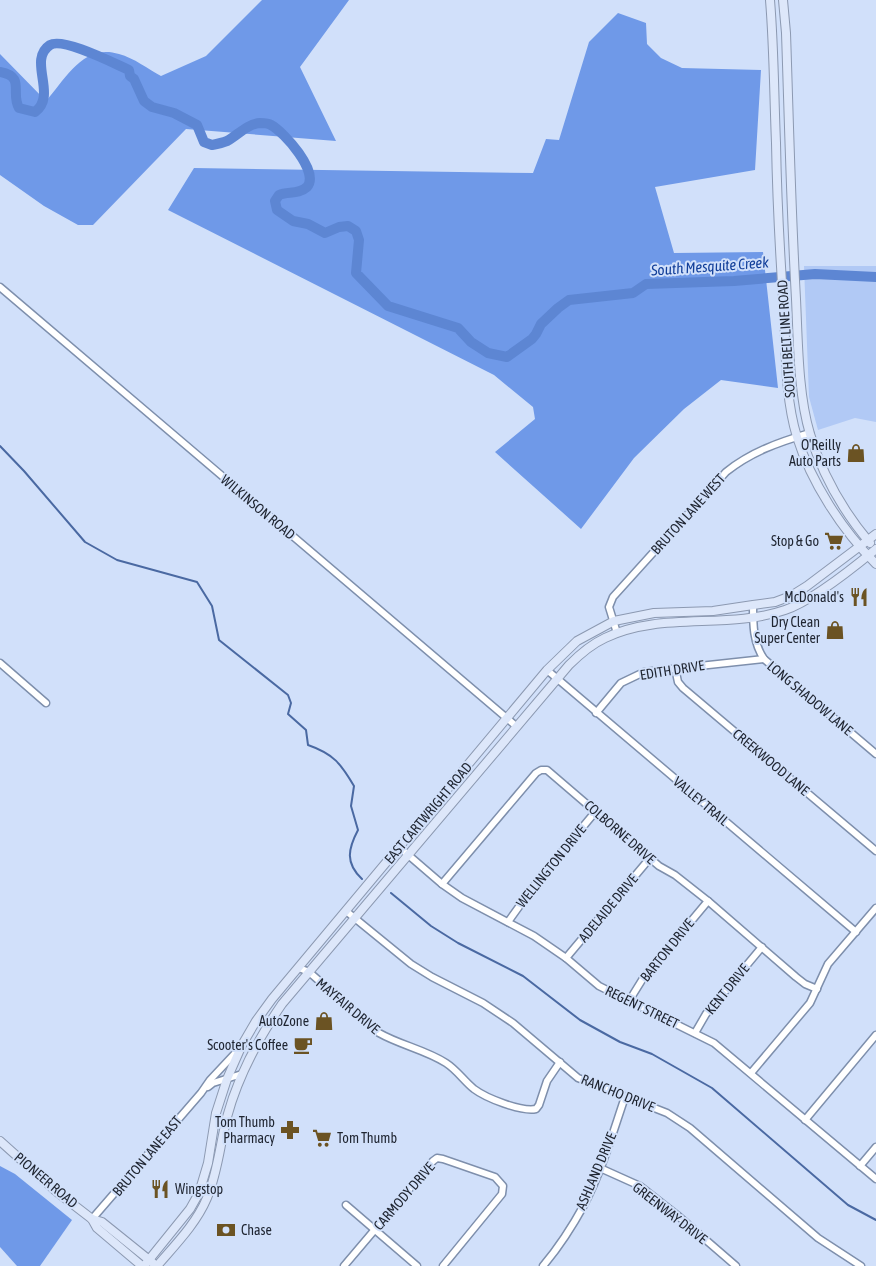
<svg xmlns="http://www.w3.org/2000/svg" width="876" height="1266" viewBox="0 0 876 1266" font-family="'Asap Condensed',sans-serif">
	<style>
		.green { fill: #b1c9f5 }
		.forest { fill: #6f99e8 }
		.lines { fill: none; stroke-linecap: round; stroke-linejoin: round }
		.stream { stroke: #4a69a2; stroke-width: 2 }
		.river { stroke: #5d86d3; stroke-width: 10 }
		.minor-casing { stroke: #7e8fac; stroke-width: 9 }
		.major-casing { stroke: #8c99b1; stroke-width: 10 }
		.minor { stroke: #fff; stroke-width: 6 }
		.major { stroke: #dde7fa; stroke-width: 8 }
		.labels { text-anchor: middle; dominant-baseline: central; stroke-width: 4; stroke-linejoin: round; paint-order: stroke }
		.street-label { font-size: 14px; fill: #1f2531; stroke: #d1e0fa }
		.poi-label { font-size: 14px; fill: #1f2531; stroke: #d1e0fa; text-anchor: end }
		.water-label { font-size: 15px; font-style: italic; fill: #113e99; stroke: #d1e0fa }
	</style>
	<rect width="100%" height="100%" fill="#d1e0fa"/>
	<path class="green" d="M804,266H876V422L855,418L818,430L809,397Z"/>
	<g class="forest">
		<path d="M262,0H349L300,67L336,141L186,129L93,225H78L44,206L0,175V54L46,101C66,78 84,43 119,54C134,58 148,69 161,76L206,56Z"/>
		<path d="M618,13L646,23L647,44L661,58L682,68L761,70L755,170L655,187L674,253L763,252L778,388L721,380L684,409L634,458L581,529L495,452L535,419L533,407L494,375L168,210L194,168L533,173L546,139L559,140L589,42Z"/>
		<path d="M0,1166L15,1174L72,1220L40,1266H17L0,1247Z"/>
	</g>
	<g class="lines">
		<g class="stream">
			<path d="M0,446L24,471L85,542L117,560L197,582L212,606L219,640L288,695L291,703L288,714L306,730L308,745C334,754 341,764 354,786L351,806L358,830C348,849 345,863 362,879"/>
			<path d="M391,893L431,926L458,943L523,976L580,1020L620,1042L652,1054L712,1088L848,1205L876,1220"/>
		</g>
		<path class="river" d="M0,72C26,77 10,92 19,108L35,112C58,95 27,60 50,45C63,37 115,64 129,70L130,76L134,79L144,101L152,107L174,113L197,125L204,142L212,145C217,144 222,143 227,141C238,135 247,124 260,123C264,123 268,123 271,125C284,132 320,172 307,187C298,195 288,191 279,195L275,201L277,210L293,221L308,224L325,233L339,227L348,226L356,231L359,240L356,273L388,306L458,328L471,342L488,353L507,357L532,339L536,334L541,324L558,308L569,300L633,293L646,284L734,281L815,274L876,277"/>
		<g class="minor-casing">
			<g id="minor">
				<path d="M0,287L516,726"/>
				<path d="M753,605C753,624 753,643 764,659L876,754"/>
				<path d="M617,633L609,607L613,597L726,472C751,452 779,442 810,433"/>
				<path d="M0,663L46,703"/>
				<path d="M675,668L678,682L683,688L876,851"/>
				<path d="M547,670L856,932"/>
				<path d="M596,713L621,683L644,672L764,659"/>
				<path d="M399,847L442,884L462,898L534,936L566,958L599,986L714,1043L876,1179"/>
				<path d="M442,884L536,773L541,770H547L659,866L675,875L708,901L796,977L805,984L817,989"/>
				<path d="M346,911L411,964L432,977L483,1003L513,1023L578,1078L667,1113L690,1128L818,1238L861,1266"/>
				<path d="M508,922L536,883L596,811"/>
				<path d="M566,958L650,858"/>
				<path d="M299,968L309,972L379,1033C400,1045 426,1050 446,1063C457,1070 464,1081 474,1089C486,1098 521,1112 536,1109L539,1105L547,1081L560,1062"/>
				<path d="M629,1001L642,980L708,901"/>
				<path d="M695,1033L706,1014L762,947"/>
				<path d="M751,1073L810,1003L828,964L876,908"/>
				<path d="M208,1087L213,1083L242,1074"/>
				<path d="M805,1120L876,1035"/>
				<path d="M860,1166L876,1147"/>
				<path d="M600,1168L640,1186L677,1215L736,1266"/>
				<path d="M346,1205L417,1266"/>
				<path d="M92,1219L201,1093L210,1080L240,1048"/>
				<path d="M344,1266L433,1161L437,1158L443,1159L495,1177L503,1186L502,1194L443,1266"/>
				<path d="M543,1266C559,1247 572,1227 584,1205C602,1171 613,1132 625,1097"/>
			</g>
		</g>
		<g class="major-casing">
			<g id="major">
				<path d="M770,0C774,48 774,95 776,143C777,200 780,256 784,313C786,353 785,398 797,437C811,482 842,530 876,564"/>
				<path d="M783,0L786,33C789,122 791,210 796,299C798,341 798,394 810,434C822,474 843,511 870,543"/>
				<path d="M0,1141L57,1192L92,1219L97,1228L142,1266"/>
				<path d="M92,1219L102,1222L153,1263"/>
				<path d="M144,1266L190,1209L199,1193L208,1163L216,1113L227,1079L242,1045L256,1021L272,999L547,670L577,641L614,621L654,613L713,611L753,605L775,602L791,596L807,586L876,534"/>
				<path d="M157,1266C175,1245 196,1224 207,1198C218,1172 220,1144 227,1117C238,1076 258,1039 282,1004L569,665C580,654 592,644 605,638C661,611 727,630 785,610C812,601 853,568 876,549"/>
			</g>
		</g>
		<use href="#minor" class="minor"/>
		<use href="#major" class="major"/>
	</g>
	<defs>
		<g id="shop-bare" transform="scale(1.5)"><path d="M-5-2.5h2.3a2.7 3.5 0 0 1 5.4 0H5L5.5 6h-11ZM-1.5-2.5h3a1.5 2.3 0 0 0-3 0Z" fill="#6b5323" stroke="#d1e0fa" stroke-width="2.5" paint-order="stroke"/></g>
		<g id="supermarket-bare" transform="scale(1.5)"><path d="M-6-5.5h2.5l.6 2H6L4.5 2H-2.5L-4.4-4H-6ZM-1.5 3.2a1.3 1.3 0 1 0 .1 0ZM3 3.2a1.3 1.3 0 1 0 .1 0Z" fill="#6b5323" stroke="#d1e0fa" stroke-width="2.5" paint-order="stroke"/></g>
		<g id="restaurant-bare" transform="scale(1.5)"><path d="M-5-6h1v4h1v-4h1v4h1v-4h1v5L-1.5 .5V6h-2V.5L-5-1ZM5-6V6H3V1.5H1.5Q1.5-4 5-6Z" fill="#6b5323" stroke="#d1e0fa" stroke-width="2.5" paint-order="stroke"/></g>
		<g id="cafe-bare" transform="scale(1.5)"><path d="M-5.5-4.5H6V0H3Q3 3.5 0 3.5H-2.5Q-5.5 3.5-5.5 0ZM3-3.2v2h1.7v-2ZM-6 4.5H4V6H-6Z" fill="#6b5323" stroke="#d1e0fa" stroke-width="2.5" paint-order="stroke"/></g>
		<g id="pharmacy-bare" transform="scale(1.5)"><path d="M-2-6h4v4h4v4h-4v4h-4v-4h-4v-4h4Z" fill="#6b5323" stroke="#d1e0fa" stroke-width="2.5" paint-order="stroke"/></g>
		<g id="bank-bare" transform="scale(1.5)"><path d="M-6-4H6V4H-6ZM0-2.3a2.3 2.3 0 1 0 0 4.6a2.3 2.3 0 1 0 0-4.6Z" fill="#6b5323" stroke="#d1e0fa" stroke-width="2.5" paint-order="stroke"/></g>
	</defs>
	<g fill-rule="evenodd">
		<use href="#shop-bare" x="856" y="453"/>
		<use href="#supermarket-bare" x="834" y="541"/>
		<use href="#restaurant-bare" x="859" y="597"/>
		<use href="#shop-bare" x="835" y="630"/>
		<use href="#shop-bare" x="324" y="1021"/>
		<use href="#cafe-bare" x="303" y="1045"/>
		<use href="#pharmacy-bare" x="290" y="1130"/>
		<use href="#supermarket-bare" x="322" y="1138"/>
		<use href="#restaurant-bare" x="160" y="1189"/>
		<use href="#bank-bare" x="226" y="1230"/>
	</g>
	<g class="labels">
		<g class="street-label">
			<text transform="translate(786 339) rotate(-94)">SOUTH BELT LINE ROAD</text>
			<text transform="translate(258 507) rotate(40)">WILKINSON ROAD</text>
			<text transform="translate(688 514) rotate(-48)">BRUTON LANE WEST</text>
			<text transform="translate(672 670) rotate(-9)">EDITH DRIVE</text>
			<text transform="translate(810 698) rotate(40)">LONG SHADOW LANE</text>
			<text transform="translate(771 762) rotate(40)">CREEKWOOD LANE</text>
			<text transform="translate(701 801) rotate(40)">VALLEY TRAIL</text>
			<text transform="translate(428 813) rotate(-50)">EAST CARTWRIGHT ROAD</text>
			<text transform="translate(620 832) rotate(41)">COLBORNE DRIVE</text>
			<text transform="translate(551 866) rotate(-51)">WELLINGTON DRIVE</text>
			<text transform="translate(608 908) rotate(-50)">ADELAIDE DRIVE</text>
			<text transform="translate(667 950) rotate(-51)">BARTON DRIVE</text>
			<text transform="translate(727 989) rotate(-51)">KENT DRIVE</text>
			<text transform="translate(348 1006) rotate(40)">MAYFAIR DRIVE</text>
			<text transform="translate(642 1007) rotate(26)">REGENT STREET</text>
			<text transform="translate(618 1093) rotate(22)">RANCHO DRIVE</text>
			<text transform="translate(147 1156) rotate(-50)">BRUTON LANE EAST</text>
			<text transform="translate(596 1171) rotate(-67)">ASHLAND DRIVE</text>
			<text transform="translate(46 1180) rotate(40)">PIONEER ROAD</text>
			<text transform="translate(404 1196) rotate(-49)">CARMODY DRIVE</text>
			<text transform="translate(670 1213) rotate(38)">GREENWAY DRIVE</text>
		</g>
		<g class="poi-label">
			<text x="841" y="445">O'Reilly<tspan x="841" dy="16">Auto Parts</tspan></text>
			<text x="819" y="541">Stop &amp; Go</text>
			<text x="844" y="597">McDonald's</text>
			<text x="820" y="622">Dry Clean<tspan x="820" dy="16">Super Center</tspan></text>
			<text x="309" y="1021">AutoZone</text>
			<text x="288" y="1045">Scooter's Coffee</text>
			<text x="275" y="1122">Tom Thumb<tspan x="275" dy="16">Pharmacy</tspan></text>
			<text x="337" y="1138" text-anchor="start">Tom Thumb</text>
			<text x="175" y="1189" text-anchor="start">Wingstop</text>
			<text x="241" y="1230" text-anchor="start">Chase</text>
		</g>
		<g class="water-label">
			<text transform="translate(710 266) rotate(-4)">South Mesquite Creek</text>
		</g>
	</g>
</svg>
